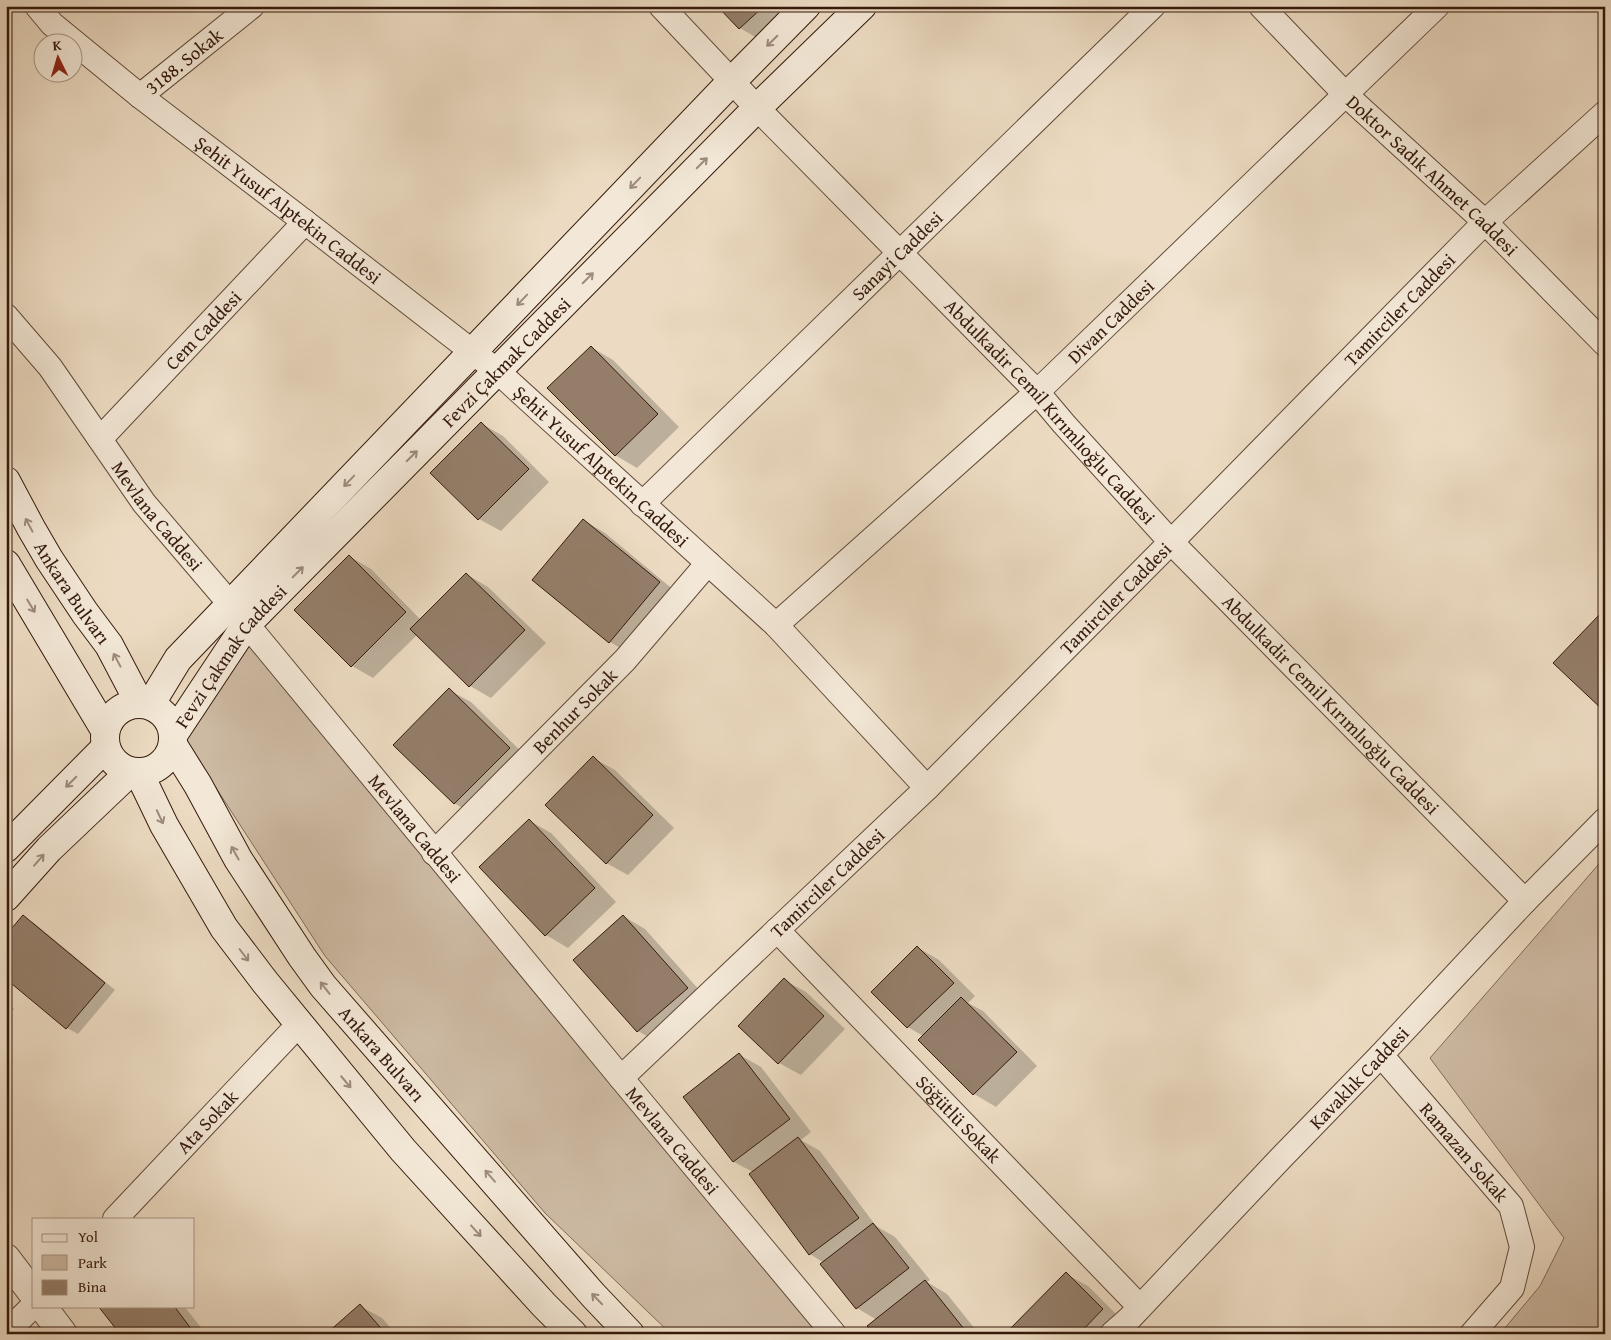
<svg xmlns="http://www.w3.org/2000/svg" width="1611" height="1340" viewBox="0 0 1611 1340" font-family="'Gentium Book Plus',serif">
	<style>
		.green { fill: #cdbaa3; stroke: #806a57 }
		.shadow { fill: #0003 }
		.building { fill: #947e6a; stroke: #34190b }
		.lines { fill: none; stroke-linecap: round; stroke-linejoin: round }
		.minor-casing { stroke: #624a39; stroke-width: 26 }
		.tertiary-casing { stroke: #624a39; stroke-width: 30 }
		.secondary-casing { stroke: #34190b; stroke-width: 30 }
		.minor { stroke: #f3e8d7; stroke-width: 24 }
		.tertiary { stroke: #f3e8d7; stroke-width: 28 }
		.secondary { stroke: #f3e8d7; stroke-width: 28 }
		.oneway { stroke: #9d8b7b }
		.labels { text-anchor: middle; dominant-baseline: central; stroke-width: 4; stroke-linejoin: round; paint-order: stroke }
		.street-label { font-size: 19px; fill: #34190b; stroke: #f3e8d7 }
	</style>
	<rect width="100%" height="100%" fill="#ecdbc2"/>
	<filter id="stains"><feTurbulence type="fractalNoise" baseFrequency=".004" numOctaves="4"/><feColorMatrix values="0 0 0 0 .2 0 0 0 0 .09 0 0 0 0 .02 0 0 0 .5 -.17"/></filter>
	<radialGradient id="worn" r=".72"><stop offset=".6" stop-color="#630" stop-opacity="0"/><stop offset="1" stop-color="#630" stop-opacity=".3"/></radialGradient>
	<g class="green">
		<path d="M246,642L821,1334H671L545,1213L325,956L185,740Z"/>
		<path d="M1605,857V1334H1500L1540,1286L1564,1238L1430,1058Z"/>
	</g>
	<g class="shadow">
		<path d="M719,6H799L762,41L740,28Z"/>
		<path d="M591,347L613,360L679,427L637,468L615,455Z"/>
		<path d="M482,424L503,436L549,482L501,531L479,519Z"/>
		<path d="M583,520L605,533L681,596L632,655L610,642L534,580Z"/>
		<path d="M349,556L371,569L421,620L466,574L488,587L546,643L491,698L470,686L417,635L373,678L352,666Z"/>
		<path d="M449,690L471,702L531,761L476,816L454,803Z"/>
		<path d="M593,758L615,770L674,828L628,875L606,863Z"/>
		<path d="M530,821L551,833L616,902L568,948L546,935L481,867Z"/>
		<path d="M623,916L645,929L709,1001L660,1044L638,1031L574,960Z"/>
		<path d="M23,917L34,923L115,990L78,1034L67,1028L6,977Z"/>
		<path d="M917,947L939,960L975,996L968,1003L983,1011L1037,1066L996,1107L974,1094L920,1040L923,1036L908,1027L873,992Z"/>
		<path d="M784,980L806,992L845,1029L801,1075L779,1063Z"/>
		<path d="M6,1002L14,1009L6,1018Z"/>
		<path d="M740,1055L761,1067L811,1132L801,1140L820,1151L876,1226L895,1237L930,1280L927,1282L947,1294L979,1334H875L877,1320L857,1308L824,1263L810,1254L753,1172L734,1162L685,1097Z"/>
		<path d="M1066,1274L1088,1286L1124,1322L1113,1334H1007Z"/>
		<path d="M6,1305L17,1315L6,1326Z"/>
		<path d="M100,1306H184L206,1334H122Z"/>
		<path d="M360,1306L382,1318L396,1334H328Z"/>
	</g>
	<g class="building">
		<path d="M717,6H764L739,29Z"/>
		<path d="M591,346L658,414L615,456L547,388Z"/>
		<path d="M481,422L529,469L478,520L430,473Z"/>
		<path d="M583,519L660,582L609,643L532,580Z"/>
		<path d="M349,555L406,612L351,667L294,610Z"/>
		<path d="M466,573L525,630L469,687L410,629Z"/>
		<path d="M1601,613L1605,616V712L1553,663Z"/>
		<path d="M449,688L510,748L454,804L393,745Z"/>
		<path d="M593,756L653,815L606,864L545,805Z"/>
		<path d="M529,819L595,888L545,936L479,867Z"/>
		<path d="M23,915L105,983L66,1029L6,979V935Z"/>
		<path d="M623,915L688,988L637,1032L573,960Z"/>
		<path d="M917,946L954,983L907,1028L871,992Z"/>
		<path d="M784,978L824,1016L778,1064L738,1026Z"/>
		<path d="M961,997L1017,1052L973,1095L918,1040Z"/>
		<path d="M739,1053L790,1119L733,1162L683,1097Z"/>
		<path d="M798,1137L859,1218L809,1255L749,1174Z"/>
		<path d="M873,1223L909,1268L856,1309L820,1264Z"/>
		<path d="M1066,1272L1103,1309L1079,1334H1005Z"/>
		<path d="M925,1280L968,1334H874L867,1326Z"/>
		<path d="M360,1304L386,1334H326Z"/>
		<path d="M98,1306H174L195,1334H120Z"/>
	</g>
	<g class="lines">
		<g class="minor-casing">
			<g id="minor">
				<path id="s1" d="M37,6L52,24L140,96L305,222L496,370L776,625L927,788"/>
				<path id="s2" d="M661,6L757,108L1037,392L1064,424L1171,542L1525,901"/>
				<path id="s3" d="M1261,6L1345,94L1485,222L1605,344"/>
				<path id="s4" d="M140,96L252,6"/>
				<path id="s5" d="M6,316L50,367L144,503L231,605L621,1078L834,1334"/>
				<path id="s6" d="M100,439L305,222"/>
				<path id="s7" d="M642,504L1153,6"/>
				<path id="s8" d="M776,625L1037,392L1437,6"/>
				<path id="s9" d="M434,853L625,660L708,563"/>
				<path id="s10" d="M777,930L1140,1307"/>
				<path id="s11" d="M1381,1055L1511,1206L1522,1247L1512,1288L1472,1334"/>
				<path id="s12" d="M621,1078L927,788L1171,542L1485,222L1605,113"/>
				<path id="s13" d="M115,1219L299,1024"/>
				<path d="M6,1333L34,1305"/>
				<path id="s14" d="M1112,1334L1130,1318L1280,1159L1381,1055L1525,901L1605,820"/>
			</g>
		</g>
		<g class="tertiary-casing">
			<g id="tertiary">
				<path d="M6,1258L34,1295"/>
				<path d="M42,1306L63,1334"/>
			</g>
		</g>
		<g class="secondary-casing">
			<g id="secondary">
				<path id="s15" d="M6,481L31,528L49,559L85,613L109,645L140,704"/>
				<path d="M6,564L105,730"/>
				<circle cx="139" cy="738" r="34"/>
				<path d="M150,705L178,659L732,81L806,6"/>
				<path id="s16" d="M173,735L246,625L757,108L862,6"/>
				<path id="s17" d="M173,745L198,785L238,859L302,957L323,986L593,1295L630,1334"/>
				<path d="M139,773L164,825L224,928L265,982L403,1150L544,1305L573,1334"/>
				<path d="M6,848L105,748"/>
				<path d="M6,897L49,849L130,772"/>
			</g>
		</g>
		<use href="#minor" class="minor"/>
		<use href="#tertiary" class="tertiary"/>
		<use href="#secondary" class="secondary"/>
	</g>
	<defs><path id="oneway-shaft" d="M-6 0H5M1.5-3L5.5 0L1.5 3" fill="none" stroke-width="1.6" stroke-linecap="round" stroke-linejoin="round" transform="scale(1.25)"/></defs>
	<g class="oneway">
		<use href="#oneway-shaft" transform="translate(772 41) rotate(135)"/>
		<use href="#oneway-shaft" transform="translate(702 163) rotate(-45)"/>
		<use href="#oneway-shaft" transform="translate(635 183) rotate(134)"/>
		<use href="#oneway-shaft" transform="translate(588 278) rotate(-45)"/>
		<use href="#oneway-shaft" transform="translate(522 300) rotate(134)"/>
		<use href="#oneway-shaft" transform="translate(412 456) rotate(-45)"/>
		<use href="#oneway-shaft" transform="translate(349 481) rotate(134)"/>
		<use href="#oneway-shaft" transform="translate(29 525) rotate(-118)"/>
		<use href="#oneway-shaft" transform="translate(298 572) rotate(-45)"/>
		<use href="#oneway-shaft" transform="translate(31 606) rotate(59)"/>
		<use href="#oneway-shaft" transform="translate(117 660) rotate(-118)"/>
		<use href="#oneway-shaft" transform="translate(71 782) rotate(135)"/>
		<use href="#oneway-shaft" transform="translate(160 817) rotate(65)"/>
		<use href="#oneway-shaft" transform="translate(235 853) rotate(-119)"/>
		<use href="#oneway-shaft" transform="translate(39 860) rotate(-49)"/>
		<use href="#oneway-shaft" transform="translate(244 955) rotate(53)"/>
		<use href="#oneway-shaft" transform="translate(325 988) rotate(-128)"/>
		<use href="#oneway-shaft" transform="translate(346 1082) rotate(50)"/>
		<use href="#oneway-shaft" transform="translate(490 1176) rotate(-131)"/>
		<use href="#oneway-shaft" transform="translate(476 1231) rotate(48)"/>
		<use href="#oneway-shaft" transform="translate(597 1299) rotate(-134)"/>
	</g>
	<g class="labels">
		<g class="street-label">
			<text stroke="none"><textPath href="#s4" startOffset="56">3188. Sokak</textPath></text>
			<text stroke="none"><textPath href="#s3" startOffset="241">Doktor Sadık Ahmet Caddesi</textPath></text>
			<text stroke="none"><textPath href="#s1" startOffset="324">Şehit Yusuf Alptekin Caddesi</textPath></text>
			<text stroke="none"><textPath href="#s7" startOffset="356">Sanayi Caddesi</textPath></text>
			<text stroke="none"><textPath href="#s12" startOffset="1094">Tamirciler Caddesi</textPath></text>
			<text stroke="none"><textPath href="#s8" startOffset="452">Divan Caddesi</textPath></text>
			<text stroke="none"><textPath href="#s6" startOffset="150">Cem Caddesi</textPath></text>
			<text stroke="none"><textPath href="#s16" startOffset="502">Fevzi Çakmak Caddesi</textPath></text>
			<text stroke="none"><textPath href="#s2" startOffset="562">Abdulkadir Cemil Kırımlıoğlu Caddesi</textPath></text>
			<text stroke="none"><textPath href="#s1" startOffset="729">Şehit Yusuf Alptekin Caddesi</textPath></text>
			<text stroke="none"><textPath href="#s5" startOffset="251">Mevlana Caddesi</textPath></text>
			<text stroke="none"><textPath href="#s15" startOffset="130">Ankara Bulvarı</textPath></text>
			<text stroke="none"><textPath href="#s12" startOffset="689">Tamirciler Caddesi</textPath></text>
			<text stroke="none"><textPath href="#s16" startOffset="98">Fevzi Çakmak Caddesi</textPath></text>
			<text stroke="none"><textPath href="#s2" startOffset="968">Abdulkadir Cemil Kırımlıoğlu Caddesi</textPath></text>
			<text stroke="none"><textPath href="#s9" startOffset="200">Benhur Sokak</textPath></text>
			<text stroke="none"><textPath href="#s5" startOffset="656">Mevlana Caddesi</textPath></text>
			<text stroke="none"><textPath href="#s12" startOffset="284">Tamirciler Caddesi</textPath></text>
			<text stroke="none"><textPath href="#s17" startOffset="374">Ankara Bulvarı</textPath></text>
			<text stroke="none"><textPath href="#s14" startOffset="356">Kavaklık Caddesi</textPath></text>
			<text stroke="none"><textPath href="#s10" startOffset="262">Söğütlü Sokak</textPath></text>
			<text stroke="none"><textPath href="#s13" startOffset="134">Ata Sokak</textPath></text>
			<text stroke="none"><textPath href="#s5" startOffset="1061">Mevlana Caddesi</textPath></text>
			<text stroke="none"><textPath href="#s11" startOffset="128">Ramazan Sokak</textPath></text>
		</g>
	</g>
	<rect width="1611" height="1340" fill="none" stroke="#ecdbc2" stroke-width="25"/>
	<rect x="8" y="8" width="1596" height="1325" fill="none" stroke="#34190b" stroke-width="2.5"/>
	<rect x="12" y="12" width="1586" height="1315" fill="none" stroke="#34190b"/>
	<rect x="32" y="1218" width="162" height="90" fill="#f3e8d7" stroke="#a79585"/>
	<rect x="42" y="1234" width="25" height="8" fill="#f3e8d7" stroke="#a79585"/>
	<text x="78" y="1242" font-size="15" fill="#34190b">Yol</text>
	<rect x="42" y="1255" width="25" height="15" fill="#cdbaa3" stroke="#a79585"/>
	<text x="78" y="1268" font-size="15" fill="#34190b">Park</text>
	<rect x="42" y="1280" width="25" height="15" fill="#947e6a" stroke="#a79585"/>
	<text x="78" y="1292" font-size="15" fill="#34190b">Bina</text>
	<g transform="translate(58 58) rotate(355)"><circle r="24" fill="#f3e8d7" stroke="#a79585"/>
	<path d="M0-4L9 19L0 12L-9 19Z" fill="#8f2418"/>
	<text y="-8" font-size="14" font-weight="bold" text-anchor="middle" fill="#34190b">K</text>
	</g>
	<rect width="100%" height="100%" filter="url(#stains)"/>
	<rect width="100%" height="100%" fill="url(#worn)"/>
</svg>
